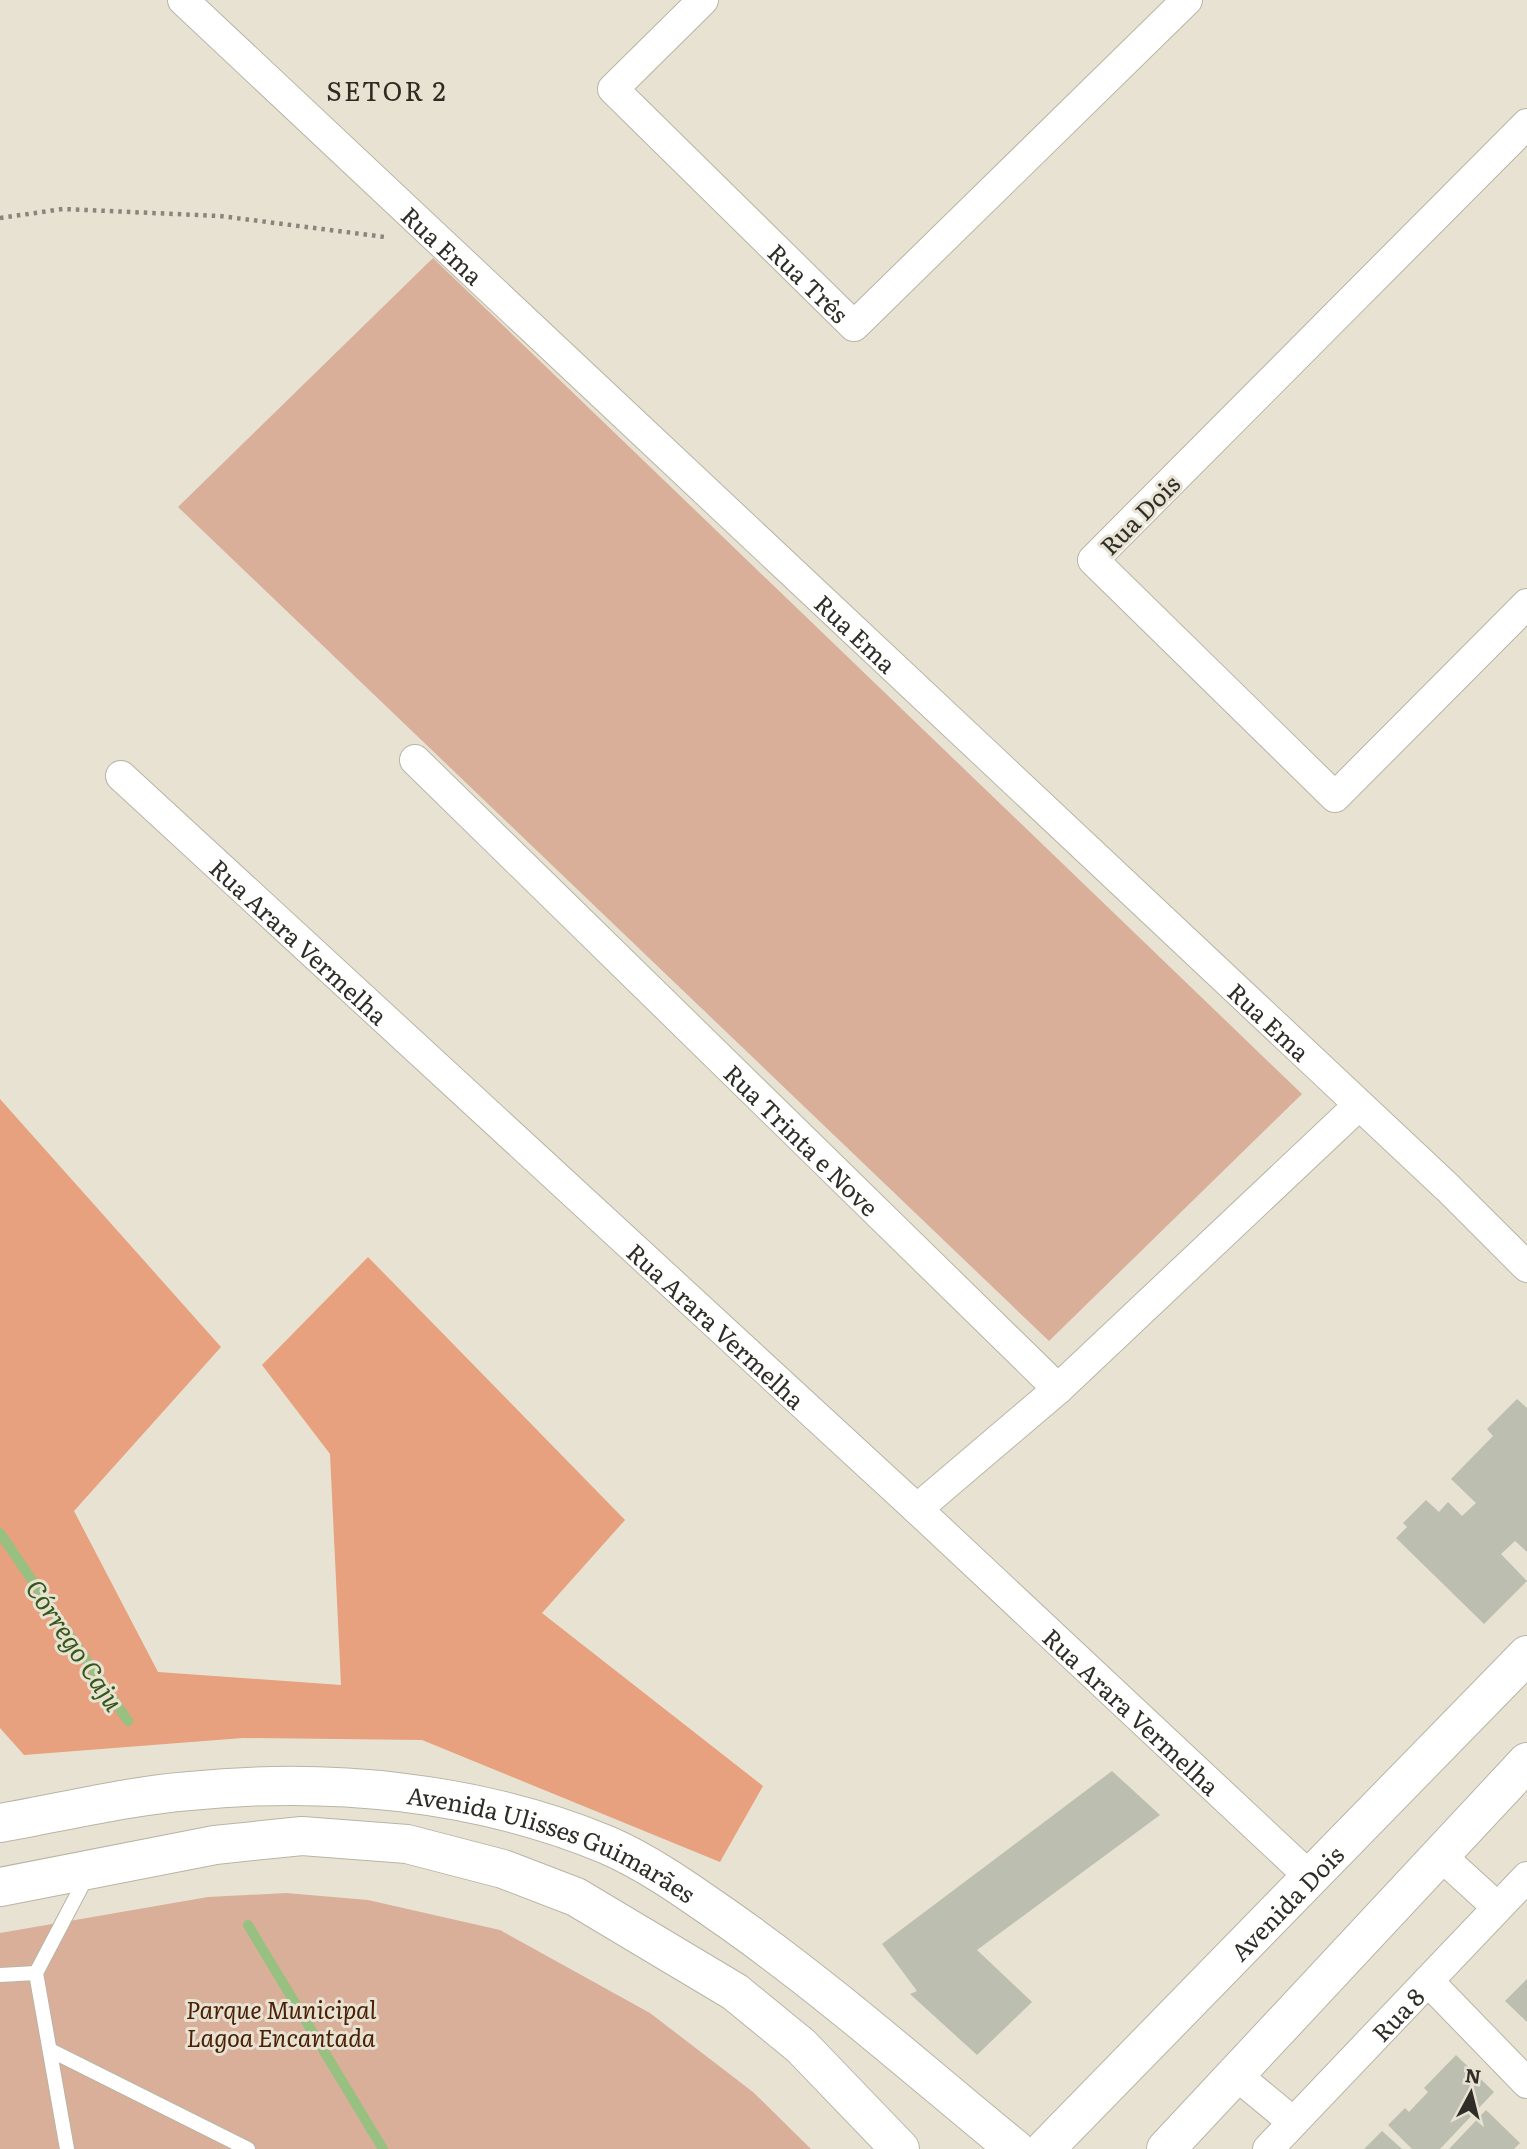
<svg xmlns="http://www.w3.org/2000/svg" width="1527" height="2149" viewBox="0 0 1527 2149" font-family="Literata,serif">
	<style>
		.green { fill: #daaf9a }
		.forest { fill: #e7a17e }
		.lines { fill: none; stroke-linecap: round; stroke-linejoin: round }
		.stream { stroke: #98c081; stroke-width: 10 }
		.building { fill: #bcbeaf }
		.lane-casing { stroke: #b9b4a5; stroke-width: 16 }
		.street-casing { stroke: #b9b4a5; stroke-width: 32 }
		.secondary-casing { stroke: #b9b4a5; stroke-width: 40 }
		.path { stroke: #89857b; stroke-width: 4.5; stroke-dasharray: 3.5 5; stroke-linecap: butt }
		.lane { stroke: #fff; stroke-width: 14 }
		.street { stroke: #fff; stroke-width: 30 }
		.secondary { stroke: #fff; stroke-width: 38 }
		.labels { text-anchor: middle; dominant-baseline: central; stroke-width: 6; stroke-linejoin: round; paint-order: stroke }
		.street-label { font-size: 24px; fill: #2f2d27; stroke: #e8e2d3 }
		.park-label { font-size: 24px; font-style: italic; fill: #4c2005; stroke: #e8e2d3 }
		.neighbourhood-label { font-size: 26px; letter-spacing: 2px; fill: #2f2b20; stroke: #e8e2d3 }
		.water-label { font-size: 26px; font-style: italic; fill: #345818; stroke: #e8e2d3 }
	</style>
	<rect width="100%" height="100%" fill="#e8e2d3"/>
	<g class="green">
		<path d="M433,258L1302,1094L1049,1341L178,507Z"/>
		<path d="M286,1893L368,1900L500,1930L650,2013L753,2092L811,2149H0V1933L208,1897Z"/>
	</g>
	<path class="forest" d="M0,1099L221,1347L74,1511L158,1672L341,1685L330,1454L262,1365L368,1257L625,1520L542,1613L763,1786L720,1862L422,1740L243,1738L24,1755L0,1728Z"/>
	<g class="lines">
		<g class="stream">
			<path d="M0,1533L128,1721"/>
			<path d="M248,1925L383,2149"/>
		</g>
	</g>
	<g class="building">
		<path d="M1517,1399L1527,1408V1552L1515,1541L1501,1554L1527,1581L1484,1624L1396,1538L1407,1527L1403,1523L1426,1500L1439,1512L1448,1502L1462,1516L1476,1503L1451,1479L1493,1436L1487,1429Z"/>
		<path d="M1112,1771L1160,1815L977,1950L1032,2002L977,2055L910,1994L917,1991L882,1944Z"/>
		<path d="M1527,1979V2022L1505,2001Z"/>
		<path d="M1456,2055L1494,2092L1440,2149H1412L1388,2125L1405,2108L1409,2112L1428,2092L1424,2088Z"/>
		<path d="M1486,2110L1520,2143L1514,2149H1449Z"/>
		<path d="M1382,2131L1402,2149H1364Z"/>
	</g>
	<g class="lines">
		<g class="lane-casing">
			<g id="lane">
				<path d="M36,1973L67,2149"/>
				<path d="M0,1975L36,1973L87,1876"/>
				<path d="M50,2050L248,2149"/>
			</g>
		</g>
		<g class="street-casing">
			<g id="street">
				<path id="s1" d="M183,0L1448,1188L1527,1267"/>
				<path id="s2" d="M703,0L613,89L854,326L1187,0"/>
				<path d="M1527,124L1093,560L1335,797L1527,604"/>
				<path id="s3" d="M415,760L1058,1389"/>
				<path id="s4" d="M121,776L917,1509L1310,1877"/>
				<path d="M917,1509L1058,1389L1359,1105"/>
				<path d="M1440,1855L1497,1907"/>
				<path d="M1428,1981L1527,2083"/>
				<path d="M1235,2074L1293,2122"/>
				<path id="s5" d="M1268,2149L1527,1877"/>
			</g>
		</g>
		<g class="secondary-casing">
			<g id="secondary">
				<path id="s6" d="M0,1823C63,1812 127,1796 190,1791C329,1777 477,1791 607,1845C651,1864 693,1895 732,1922C831,1992 922,2073 1015,2149"/>
				<path d="M0,1887L215,1845L302,1836L407,1844L503,1869L576,1897L735,1992L801,2046L900,2149"/>
				<path id="s7" d="M1045,2149L1527,1655"/>
				<path d="M1166,2149L1527,1762"/>
			</g>
		</g>
		<path class="path" d="M0,218L63,209L220,216L385,237"/>
		<use href="#lane" class="lane"/>
		<use href="#street" class="street"/>
		<use href="#secondary" class="secondary"/>
	</g>
	<g class="labels">
		<g class="street-label">
			<text stroke="none"><textPath href="#s1" startOffset="357">Rua Ema</textPath></text>
			<text stroke="none"><textPath href="#s2" startOffset="402">Rua Três</textPath></text>
			<text transform="translate(1139 514) rotate(-45)">Rua Dois</text>
			<text stroke="none"><textPath href="#s1" startOffset="924">Rua Ema</textPath></text>
			<text stroke="none"><textPath href="#s4" startOffset="243">Rua Arara Vermelha</textPath></text>
			<text stroke="none"><textPath href="#s1" startOffset="1491">Rua Ema</textPath></text>
			<text stroke="none"><textPath href="#s3" startOffset="542">Rua Trinta e Nove</textPath></text>
			<text stroke="none"><textPath href="#s4" startOffset="810">Rua Arara Vermelha</textPath></text>
			<text stroke="none"><textPath href="#s4" startOffset="1377">Rua Arara Vermelha</textPath></text>
			<text stroke="none"><textPath href="#s6" startOffset="564">Avenida Ulisses Guimarães</textPath></text>
			<text stroke="none"><textPath href="#s7" startOffset="345">Avenida Dois</textPath></text>
			<text stroke="none"><textPath href="#s5" startOffset="187">Rua 8</textPath></text>
		</g>
		<g class="park-label">
			<text x="281" y="2008">Parque Municipal<tspan x="281" dy="28">Lagoa Encantada</tspan></text>
		</g>
		<g class="neighbourhood-label">
			<text x="387" y="89">SETOR 2</text>
		</g>
		<g class="water-label">
			<text transform="translate(76 1644) rotate(56)">Córrego Caju</text>
		</g>
	</g>
	<g transform="translate(1471 2093) rotate(7)" stroke="#e8e2d3" stroke-width="5" paint-order="stroke">
	<path d="M0-5L12 26L0 18L-12 26Z" fill="#2f2d27"/>
	<text y="-10" font-size="19" font-weight="bold" text-anchor="middle" fill="#2f2d27">N</text>
	</g>
</svg>
